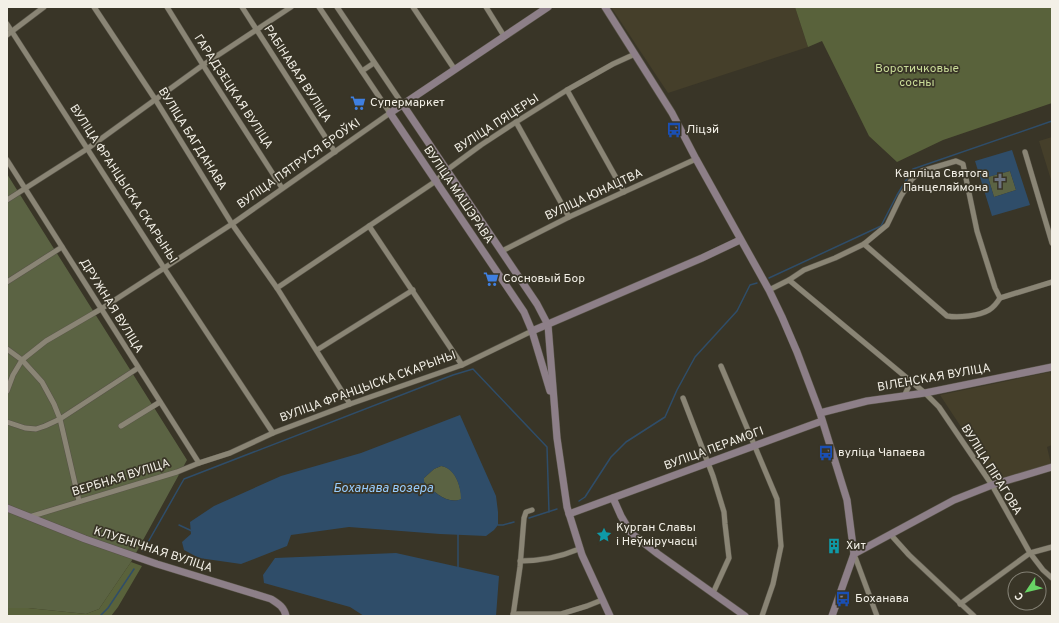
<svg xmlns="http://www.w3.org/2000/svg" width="1059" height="623" viewBox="0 0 1059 623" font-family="Overpass,sans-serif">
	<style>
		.built { fill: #453f2a }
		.green { fill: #5b6343 }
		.forest { fill: #59623b }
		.water { fill: #2f4d69; fill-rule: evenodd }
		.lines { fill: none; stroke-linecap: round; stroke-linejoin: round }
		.stream { stroke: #2f4d69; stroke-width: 1.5 }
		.street-casing { stroke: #585448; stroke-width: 6 }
		.secondary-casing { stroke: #585448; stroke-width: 8 }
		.street { stroke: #8a8575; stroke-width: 5 }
		.secondary { stroke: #8d7f88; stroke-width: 7 }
		.labels { text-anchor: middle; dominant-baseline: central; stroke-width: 3.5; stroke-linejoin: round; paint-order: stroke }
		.park-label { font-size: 12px; fill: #c9db98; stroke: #393527 }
		.street-label { font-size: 12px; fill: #f3f0e7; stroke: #393527 }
		.poi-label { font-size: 12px; fill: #f3f0e7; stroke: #393527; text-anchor: start }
		.water-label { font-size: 13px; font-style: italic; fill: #97ccfe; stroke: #393527 }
	</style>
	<rect width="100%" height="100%" fill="#393527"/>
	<g class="built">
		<path d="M611,7H795L808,47L668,93Z"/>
		<path d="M1052,137V183L1039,141Z"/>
		<path d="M1050,372L1052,378V445L1047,447L1051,464L996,480L940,395Z"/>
	</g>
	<g class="green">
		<path d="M1010,171L1016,190L994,197L988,177Z"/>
		<path d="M7,174L187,460L131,562L99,609L86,614L28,608H7Z"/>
		<path d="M441,466C456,468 460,486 462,499C447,505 434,492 424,482V478L434,469Z"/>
	</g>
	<g class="forest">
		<path d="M795,7H1052V103L943,140L897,162L869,136L822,41L808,47Z"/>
		<path d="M131,562L142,566L118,607L111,616H7V608H28L86,614L99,609Z"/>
	</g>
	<g class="water">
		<path d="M1012,150L1030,205L992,216L975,161ZM1010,171L1016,190L994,197L988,177Z"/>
		<path d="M460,415L496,496L498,512V525L494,530L486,536L440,534L349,527L291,535L287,546L241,564L199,558L184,550L182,542L191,534L190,522L214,506L281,476L361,453ZM441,466C455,468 461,486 461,499C447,505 434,492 424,482V478L434,469Z"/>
		<path d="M396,553L499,576L496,616H364L350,607L264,583L263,575L275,558Z"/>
	</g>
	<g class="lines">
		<g class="stream">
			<path d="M769,278L881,226L897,195L913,169L1052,121"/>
			<path d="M579,501L585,497L611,457L626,442L665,417L677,390L695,357L737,311L750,285L757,283"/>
			<path d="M529,518L557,509"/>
			<path d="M179,525L192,531"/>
			<path d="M498,525H503L514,522"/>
			<path d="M143,551L184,479L453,375L473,369L547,447L549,512"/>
			<path d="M458,567V534"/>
			<path d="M100,616L108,608L134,569"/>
		</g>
		<g class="street-casing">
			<g id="street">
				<path d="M94,7L155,99L232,224L277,288L350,404"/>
				<path d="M167,7L203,65L282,188"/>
				<path d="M242,7L335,152"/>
				<path d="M337,7L403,105"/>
				<path d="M413,7L455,70"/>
				<path d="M486,7L504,36"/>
				<path d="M7,24L164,268L273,433L350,404L462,365L532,331"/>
				<path d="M7,35L44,7"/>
				<path d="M362,71L374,63"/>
				<path d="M567,90L624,192"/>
				<path d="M516,122L569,217"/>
				<path d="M1025,152L1052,243"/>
				<path d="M7,160L199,463"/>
				<path d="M7,200L87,149L203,65L291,7"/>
				<path d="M369,226L462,365"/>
				<path d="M864,244L947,316C958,318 979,316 989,310C994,307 997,303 1000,298"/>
				<path d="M502,251L569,217L696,159"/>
				<path d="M789,280L804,270L835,258L864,244L887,225L901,196L912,179L922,171L956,161L963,164L977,231L995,288L1000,298"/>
				<path d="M7,282L62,247"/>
				<path d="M277,288L436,181L447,170L481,145L516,122L567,90L613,64L635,54"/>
				<path d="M769,290L789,280L925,393L939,407L992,485L1030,553L1043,570L1052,578"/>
				<path d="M1000,298L1052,282"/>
				<path d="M7,349L22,360L42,382L54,404L60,419L79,501"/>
				<path d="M317,350L413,290"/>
				<path d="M721,366L777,499L781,546L773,584L762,616"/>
				<path d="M7,391L13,375L22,360L46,341L101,309L232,224L390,113L319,7"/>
				<path d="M904,396L908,388L907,379"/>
				<path d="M683,398L713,476L724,512L725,524L729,558L713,593"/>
				<path d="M7,422L25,428L36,429L45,426L60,419L138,368"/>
				<path d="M121,426L160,402"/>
				<path d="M29,517L177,472L199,463L230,453L273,433"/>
				<path d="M891,535L909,555L974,616"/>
				<path d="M854,554L877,616"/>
				<path d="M520,561C541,561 560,557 579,549"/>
				<path d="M960,604L1030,553L1052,547"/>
				<path d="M513,614H561L587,606L602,600"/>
				<path d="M513,616L520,567L524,518L526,512L532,510"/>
			</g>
		</g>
		<g class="secondary-casing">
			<g id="secondary">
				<path d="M548,7L390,113L524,312L532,331L550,391"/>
				<path d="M605,7L672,113L696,159L769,290L782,317L797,352L820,413L847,500L854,554L832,616"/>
				<path d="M403,105L537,304L548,325L557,438L567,507L582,555L610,616"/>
				<path d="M532,331L702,258L740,240"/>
				<path d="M820,413L867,401L925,393L1052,367"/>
				<path d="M613,498L621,516L631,533L658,554L745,616"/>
				<path d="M7,508L85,539L157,564L271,599C279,604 284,607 286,616"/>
				<path d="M569,514L822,421"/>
				<path d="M854,554L954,500L992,485L1052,467"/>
			</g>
		</g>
		<use href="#street" class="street"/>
		<use href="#secondary" class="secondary"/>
	</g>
	<defs>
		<g id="supermarket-bare" transform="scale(1.2)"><path d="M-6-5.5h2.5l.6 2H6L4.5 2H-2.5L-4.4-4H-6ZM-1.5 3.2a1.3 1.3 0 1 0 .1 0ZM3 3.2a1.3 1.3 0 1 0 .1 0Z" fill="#3f7fe0" stroke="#393527" stroke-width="2.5" paint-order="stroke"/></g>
		<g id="bus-bare" transform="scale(1.2)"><path d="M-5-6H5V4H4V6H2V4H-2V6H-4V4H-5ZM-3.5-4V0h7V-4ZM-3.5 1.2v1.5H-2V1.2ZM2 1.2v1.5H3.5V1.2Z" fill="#1a4fb4" stroke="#393527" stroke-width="2.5" paint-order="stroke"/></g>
		<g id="church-bare" transform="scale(1.2)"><path d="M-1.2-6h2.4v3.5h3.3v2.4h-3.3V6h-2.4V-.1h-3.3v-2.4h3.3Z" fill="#6b7280" stroke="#393527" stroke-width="2.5" paint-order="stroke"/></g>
		<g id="sight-bare" transform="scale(1.2)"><path d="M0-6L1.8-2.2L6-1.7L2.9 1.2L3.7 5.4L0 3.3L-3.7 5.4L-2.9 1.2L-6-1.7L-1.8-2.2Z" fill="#0f9aa8" stroke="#393527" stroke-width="2.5" paint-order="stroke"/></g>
		<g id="building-bare" transform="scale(1.2)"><path d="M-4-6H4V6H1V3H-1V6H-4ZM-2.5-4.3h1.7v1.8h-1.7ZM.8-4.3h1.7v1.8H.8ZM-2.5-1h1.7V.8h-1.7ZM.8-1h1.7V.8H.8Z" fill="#0f9aa8" stroke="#393527" stroke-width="2.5" paint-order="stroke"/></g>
	</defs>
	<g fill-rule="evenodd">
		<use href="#supermarket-bare" x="358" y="103"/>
		<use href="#bus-bare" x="674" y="130"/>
		<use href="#church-bare" x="1000" y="181"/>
		<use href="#supermarket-bare" x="491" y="279"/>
		<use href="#bus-bare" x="826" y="453"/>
		<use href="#sight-bare" x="604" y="535"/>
		<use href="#building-bare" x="834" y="546"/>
		<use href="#bus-bare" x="843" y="599"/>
	</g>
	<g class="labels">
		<g class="park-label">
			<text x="917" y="69">Воротичковые<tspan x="917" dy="14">сосны</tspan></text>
		</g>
		<g class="street-label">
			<text transform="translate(297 74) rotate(57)">РАБІНАВАЯ ВУЛІЦА</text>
			<text transform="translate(233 92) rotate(57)">ГАРАДЗЕЦКАЯ ВУЛІЦА</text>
			<text transform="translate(497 124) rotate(-33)">ВУЛІЦА ПЯЦЕРЫ</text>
			<text transform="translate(192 139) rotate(58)">ВУЛІЦА БАГДАНАВА</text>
			<text transform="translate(299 164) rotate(-35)">ВУЛІЦА ПЯТРУСЯ БРОЎКІ</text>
			<text transform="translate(123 184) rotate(57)">ВУЛІЦА ФРАНЦЫСКА СКАРЫНЫ</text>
			<text transform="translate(458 195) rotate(56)">ВУЛІЦА МАШЭРАВА</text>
			<text transform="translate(594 195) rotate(-25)">ВУЛІЦА ЮНАЦТВА</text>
			<text transform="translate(111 306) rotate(58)">ДРУЖНАЯ ВУЛІЦА</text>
			<text transform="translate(934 378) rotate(-10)">ВІЛЕНСКАЯ ВУЛІЦА</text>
			<text transform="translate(368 387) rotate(-20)">ВУЛІЦА ФРАНЦЫСКА СКАРЫНЫ</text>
			<text transform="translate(714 449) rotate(-20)">ВУЛІЦА ПЕРАМОГІ</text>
			<text transform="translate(991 470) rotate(58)">ВУЛІЦА ПІРАГОВА</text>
			<text transform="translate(121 478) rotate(-17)">ВЕРБНАЯ ВУЛІЦА</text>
			<text transform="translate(153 550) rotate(18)">КЛУБНІЧНАЯ ВУЛІЦА</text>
		</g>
		<g class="poi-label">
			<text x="370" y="103">Супермаркет</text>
			<text x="686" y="130">Ліцэй</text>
			<text x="988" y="174" text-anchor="end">Капліца Святога<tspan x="988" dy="14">Панцеляймона</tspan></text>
			<text x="503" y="279">Сосновый Бор</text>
			<text x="838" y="453">вуліца Чапаева</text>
			<text x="616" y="528">Курган Славы<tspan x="616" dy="14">і Неўміручасці</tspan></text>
			<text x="846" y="546">Хит</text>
			<text x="855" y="599">Боханава</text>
		</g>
		<g class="water-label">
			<text x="383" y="489">Боханава возера</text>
		</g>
	</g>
	<rect width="1059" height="623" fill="none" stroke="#f3f0e7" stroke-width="16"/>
	<g transform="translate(1027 591) rotate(235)"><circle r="19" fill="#393527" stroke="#838074"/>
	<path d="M0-3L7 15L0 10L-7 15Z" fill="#68d465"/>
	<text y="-6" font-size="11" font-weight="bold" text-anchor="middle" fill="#f3f0e7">С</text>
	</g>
</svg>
